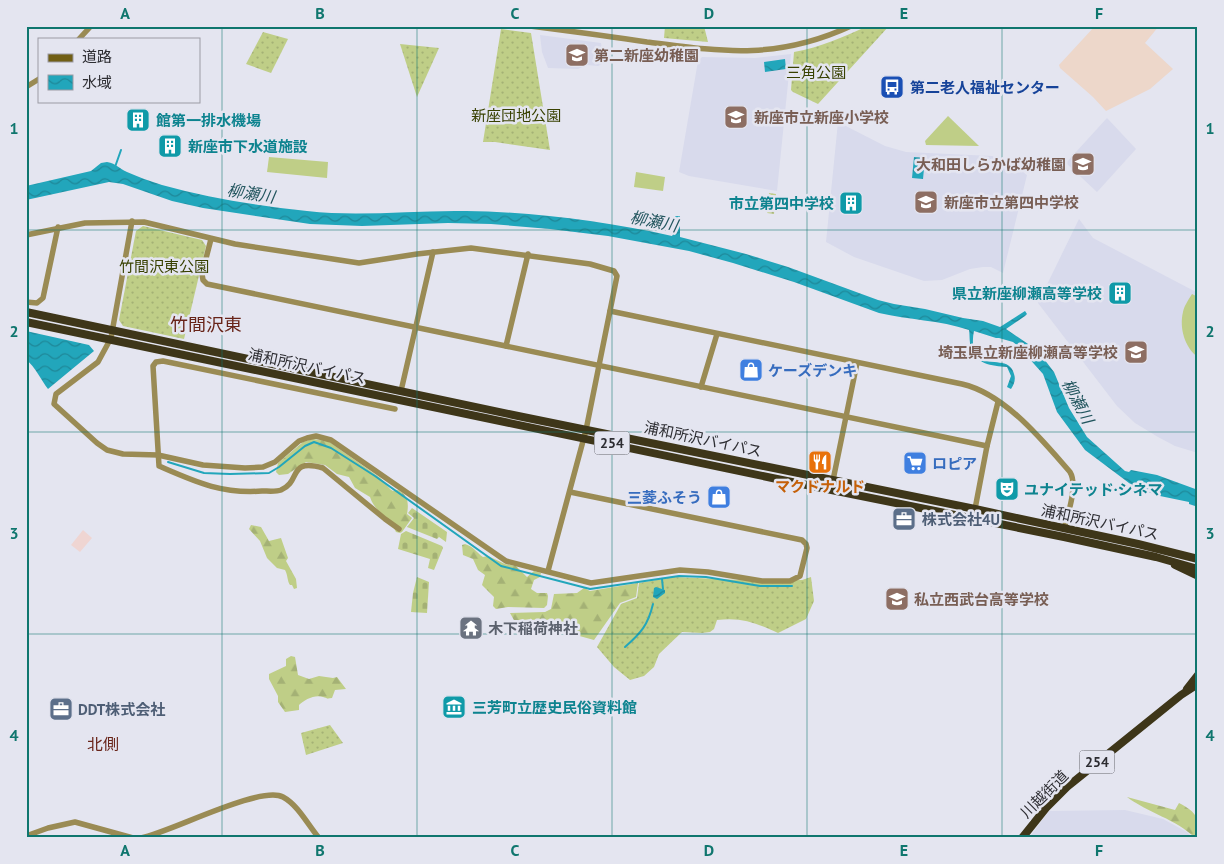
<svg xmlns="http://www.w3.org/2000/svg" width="1224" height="864" viewBox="0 0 1224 864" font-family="'PT Sans','Noto Sans JP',sans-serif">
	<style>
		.commercial { fill: #edd7ca }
		.industrial { fill: #efd5d2 }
		.built { fill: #d8daec }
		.grass { fill: url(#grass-dots) }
		.forest { fill: url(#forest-firs) }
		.cemetery { fill: url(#cemetery-stones) }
		.garden { fill: #bfce87 }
		.water { fill: url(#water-waves) }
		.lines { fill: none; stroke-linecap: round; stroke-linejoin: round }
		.stream { stroke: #22a6bb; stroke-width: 2 }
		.tertiary { stroke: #9a8b54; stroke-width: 5.5 }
		.secondary { stroke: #715f15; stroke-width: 6 }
		.trunk { stroke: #3e3619; stroke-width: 8 }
		.grid { fill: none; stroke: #0f766e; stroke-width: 1; stroke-opacity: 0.55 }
		.labels { text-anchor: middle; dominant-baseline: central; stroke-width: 5; stroke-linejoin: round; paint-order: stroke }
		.shield { fill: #e4e5f0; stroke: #64646b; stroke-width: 1 }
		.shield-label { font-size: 14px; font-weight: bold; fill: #2d2d32 }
		.education-label { font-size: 15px; font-weight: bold; fill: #785e54; stroke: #e4e5f0; text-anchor: start }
		.park-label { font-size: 15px; fill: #384100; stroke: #e4e5f0 }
		.transit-label { font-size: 15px; font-weight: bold; fill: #164399; stroke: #e4e5f0; text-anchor: start }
		.culture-label { font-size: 15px; font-weight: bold; fill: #0d838f; stroke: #e4e5f0; text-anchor: start }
		.street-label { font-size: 15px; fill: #2d2d32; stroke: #e4e5f0 }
		.shop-label { font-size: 15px; font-weight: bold; fill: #366cbe; stroke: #e4e5f0; text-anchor: start }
		.food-label { font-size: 15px; font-weight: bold; fill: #c56008; stroke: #e4e5f0 }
		.service-label { font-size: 15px; font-weight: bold; fill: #4e5e75; stroke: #e4e5f0; text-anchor: start }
		.worship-label { font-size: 15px; font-weight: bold; fill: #5b616d; stroke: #e4e5f0; text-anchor: start }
		.water-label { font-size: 16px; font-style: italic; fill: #22555e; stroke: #e4e5f0 }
		.neighbourhood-label { font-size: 16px; fill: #682419; stroke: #e4e5f0 }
		.quarter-label { font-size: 18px; fill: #682419; stroke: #e4e5f0 }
		.neatline { fill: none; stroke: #0f766e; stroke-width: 2 }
		.grid-label { font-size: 16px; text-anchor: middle; font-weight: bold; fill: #0f766e }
	</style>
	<defs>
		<pattern id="grass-dots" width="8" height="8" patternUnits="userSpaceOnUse" patternTransform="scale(1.25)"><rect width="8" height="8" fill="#bfce87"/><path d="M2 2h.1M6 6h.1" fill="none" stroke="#a4b175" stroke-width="1.8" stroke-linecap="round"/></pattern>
		<pattern id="forest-firs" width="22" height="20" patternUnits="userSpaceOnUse" patternTransform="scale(1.25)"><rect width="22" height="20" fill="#bfce87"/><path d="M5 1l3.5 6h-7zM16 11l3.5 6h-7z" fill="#a4b175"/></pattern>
		<pattern id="cemetery-stones" width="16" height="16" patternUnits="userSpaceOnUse" patternTransform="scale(1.25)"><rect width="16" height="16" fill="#bfce87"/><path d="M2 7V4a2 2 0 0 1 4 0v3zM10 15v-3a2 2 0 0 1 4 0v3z" fill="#a4b175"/></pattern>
		<pattern id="water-waves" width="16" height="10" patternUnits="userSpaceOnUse" patternTransform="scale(1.25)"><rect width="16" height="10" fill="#22a6bb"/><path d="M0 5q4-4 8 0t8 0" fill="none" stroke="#1e8899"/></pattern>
	</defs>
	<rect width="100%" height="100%" fill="#e4e5f0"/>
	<path class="commercial" d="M1095,26H1159L1145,43L1173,69L1150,89L1106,111L1093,97L1060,68L1059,65Z"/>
	<path class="industrial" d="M83,530L92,538L80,552L71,545Z"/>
	<g class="built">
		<path d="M540,35L601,43L603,57H601L602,64L598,66L587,65L578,69L548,68L542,52Z"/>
		<path d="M791,54L777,191L689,176L679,172L698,61L702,57L755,58Z"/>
		<path d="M1107,118L1136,149L1097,192L1066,163Z"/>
		<path d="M838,122L885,146L906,152L992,156L1011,163L1027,175L1003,273L991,267H983L970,269L942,280L924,281L854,257L826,242Z"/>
		<path d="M1079,219L1093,238L1198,293V401L1196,405L1198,406V453L1175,446L1158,437L1135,423L1117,406L1038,303Z"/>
		<path d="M1125,810L1163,819L1187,832L1192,838H1029L1049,811Z"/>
	</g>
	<g class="grass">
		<path d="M665,26H704L708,42L664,38Z"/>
		<path d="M868,26H889L818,104L793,92L791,90L794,52C821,47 843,37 868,26Z"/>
		<path d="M501,29L531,33L550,150L495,142H483Z"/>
		<path d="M263,32L288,39L271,73L246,64Z"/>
		<path d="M400,44L439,48L417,97Z"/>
		<path d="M769,193L776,194L774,214L767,213Z"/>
		<path d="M143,226L202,240L206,246L184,339L123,326L119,320L136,231Z"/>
		<path d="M674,577L762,581L802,580L811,577L814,601L806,619L778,633C756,623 742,617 717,620L714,629L710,632L702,633L682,632L659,654L654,667L644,676L630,680L614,667L597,647L621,604L637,598L639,583Z"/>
		<path d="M330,725L343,743L306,755L301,733Z"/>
	</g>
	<g class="forest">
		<path d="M313,439L328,441L379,477C385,481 387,488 393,491L398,490C408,495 409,503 407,514L412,518L402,532L400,533L396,532C389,515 375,513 370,497L355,488L349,477L337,474L325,465L306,462L288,474L279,475L276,472L278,463L303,442Z"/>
		<path d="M251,525L261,527L269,541L281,538L288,558L286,561L296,579L297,588L294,589L292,585H290C287,581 288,575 285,570L277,568L267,558L260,541L249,529Z"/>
		<path d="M465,544C474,547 476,552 483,557L488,556L505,564L516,566L527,577L534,571L541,573L540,577L534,580L531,589L537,593H547L548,596L547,605L544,608L508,607L496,609L493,606L494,597L482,585L485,575L478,570L473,559L463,555L462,545Z"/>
		<path d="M638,583L636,597L620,603L594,640L554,629L526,635L520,631L510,613L545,612L551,609L554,594L577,593L584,588L590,591Z"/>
		<path d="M291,656L295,657L298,675L309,679L319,676L333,678L337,677L346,689L335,690L332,698C323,699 331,699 323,697C315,694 304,700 299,705V710L285,712L278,702V696L269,679V674L286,666V659Z"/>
		<path d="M1127,797L1175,810L1179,803C1198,813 1198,817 1198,838H1195C1176,819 1148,813 1127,797Z"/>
	</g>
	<g class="cemetery">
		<path d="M412,508L447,532L446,542L439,537L437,539L407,527L414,518L408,513Z"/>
		<path d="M406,531L442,546L443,548L434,570L428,568L430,559L398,549L401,534Z"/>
		<path d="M417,577L429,582L427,613L411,612L413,593Z"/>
	</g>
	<g class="garden">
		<path d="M948,116L979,146L926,145L925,141Z"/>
		<path d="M269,157L328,162L327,178L267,172Z"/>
		<path d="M636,172L665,177L663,191L634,187Z"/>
		<path d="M1192,294L1198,297V357C1185,348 1179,328 1183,312C1184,306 1189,299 1192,294Z"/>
	</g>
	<g class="water">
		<path d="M785,59L786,69L765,72L764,62Z"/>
		<path d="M914,157L925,158L923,179L912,178Z"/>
		<path d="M107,162C117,164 118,168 127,172C138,177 150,181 162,185C209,198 258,206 307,211C360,217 413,210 466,211C535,212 604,221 672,236L675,231V216H680V237L746,254L788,267L878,300L894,304L925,309L963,318L983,321L1000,327L1025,311L1027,314L1025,316L1006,329L1031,346L1044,359L1054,372L1069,408L1087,437L1125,471L1129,472L1131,470L1157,475L1198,490V507L1189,504V502L1160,496L1142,490L1141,492L1085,450L1057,412L1043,374L1018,346L1013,342L999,338H996L974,331C972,340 972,352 980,358C991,366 1010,357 1014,374C1016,379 1014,385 1011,389L1007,387L1011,376L1007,367C992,366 974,364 971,347C969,341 970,335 969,330C939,320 909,320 879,313L794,282L733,263L689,251L608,236L550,229L491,224L448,223L362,226L310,224L203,208L172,201L123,184L109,182L26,200V186L91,171L101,163Z"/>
		<path d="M26,331L89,345L94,351L48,389C41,380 35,366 26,360Z"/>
		<path d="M656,587L665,590V593L657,599L653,597L654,588Z"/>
	</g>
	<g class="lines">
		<g class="stream">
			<path d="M115,167L121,150"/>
			<path d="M168,462L204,473L230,474L269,473L279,467L305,446L314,442L331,448L375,476L501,566L590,589L679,576L706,577L760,586H792"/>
			<path d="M662,579L663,589"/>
			<path d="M625,647C641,633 648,625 653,604"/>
		</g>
		<g class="tertiary">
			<path d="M530,26C569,31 608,36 647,42C724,52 777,60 851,26"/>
			<path d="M79,39L91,26"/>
			<path d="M26,87L39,79"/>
			<path d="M132,221L111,338L98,362L56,394L54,404L97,443L107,450L123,454L158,455L203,465L245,468L263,467L275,462L299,441L307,438L316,436L331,440L506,561L591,583L680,570L708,572L762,581H790L800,576L807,548L806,544L802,540L570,492"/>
			<path d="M26,235L85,223L144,222L235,244L359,263L417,254L471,248L590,264L614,271L617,276L586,430L548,571"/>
			<path d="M211,239L202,274L203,280L207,284L987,446"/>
			<path d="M26,302L37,303L43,298L58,227"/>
			<path d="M610,311L962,384C1005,394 1042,440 1070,472C1078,485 1068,514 1064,529"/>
			<path d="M506,346L528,254"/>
			<path d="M701,387L717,334"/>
			<path d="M401,391L433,252"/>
			<path d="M395,409L163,361L156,362L153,366L159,466C196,482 221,494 262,491C268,491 276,492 281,490C302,481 287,458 323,468L385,519L399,529"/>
			<path d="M831,490L857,363"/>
			<path d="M975,509L987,446L998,402"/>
			<path d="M26,836L48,828L75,822L133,838"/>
			<path d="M141,838C171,832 260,785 283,797C298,805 308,825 319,838"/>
		</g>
		<path class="secondary" d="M1197,26L1198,27"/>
		<g class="trunk">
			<path d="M26,312L523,417L975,509L1138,544L1198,559"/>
			<path d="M26,322L777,479L1064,537L1156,557L1198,569"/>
			<path d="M1175,565L1198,576"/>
			<path d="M1187,689L1198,675"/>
			<path d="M1022,838L1046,808L1067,787L1181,695L1198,684"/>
		</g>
	</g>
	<path class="grid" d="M222,26V838M417,26V838M612,26V838M807,26V838M1002,26V838M26,230H1198M26,432H1198M26,634H1198"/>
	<defs>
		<g id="school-square" transform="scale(1.25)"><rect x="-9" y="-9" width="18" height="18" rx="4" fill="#8d6e63" stroke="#e4e5f0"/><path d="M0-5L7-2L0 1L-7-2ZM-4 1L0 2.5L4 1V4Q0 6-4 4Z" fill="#fff"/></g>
		<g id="bus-square" transform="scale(1.25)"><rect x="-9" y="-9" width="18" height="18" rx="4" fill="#1a4fb4" stroke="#e4e5f0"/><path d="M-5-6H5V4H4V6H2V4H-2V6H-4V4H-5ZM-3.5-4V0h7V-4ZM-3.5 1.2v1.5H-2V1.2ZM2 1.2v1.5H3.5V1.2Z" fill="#fff"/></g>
		<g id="building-square" transform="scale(1.25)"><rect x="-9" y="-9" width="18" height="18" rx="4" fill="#0f9aa8" stroke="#e4e5f0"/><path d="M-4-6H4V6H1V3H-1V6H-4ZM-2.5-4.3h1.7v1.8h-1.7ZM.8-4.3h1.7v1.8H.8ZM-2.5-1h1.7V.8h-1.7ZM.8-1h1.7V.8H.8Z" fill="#fff"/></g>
		<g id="shop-square" transform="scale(1.25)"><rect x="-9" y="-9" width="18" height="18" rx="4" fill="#3f7fe0" stroke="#e4e5f0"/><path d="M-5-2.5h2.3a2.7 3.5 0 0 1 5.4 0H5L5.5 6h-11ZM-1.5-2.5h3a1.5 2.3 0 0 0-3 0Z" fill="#fff"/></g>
		<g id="restaurant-square" transform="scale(1.25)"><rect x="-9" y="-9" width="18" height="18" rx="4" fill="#e8710a" stroke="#e4e5f0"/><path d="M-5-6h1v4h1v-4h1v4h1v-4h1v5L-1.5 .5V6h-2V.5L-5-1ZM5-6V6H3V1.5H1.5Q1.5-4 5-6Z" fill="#fff"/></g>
		<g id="supermarket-square" transform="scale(1.25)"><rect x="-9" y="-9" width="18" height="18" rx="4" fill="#3f7fe0" stroke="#e4e5f0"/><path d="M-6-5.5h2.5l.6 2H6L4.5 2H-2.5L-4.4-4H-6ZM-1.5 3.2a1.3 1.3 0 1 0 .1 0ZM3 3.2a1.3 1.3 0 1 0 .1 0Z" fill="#fff"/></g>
		<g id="theatre-square" transform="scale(1.25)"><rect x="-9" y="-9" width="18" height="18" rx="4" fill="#0f9aa8" stroke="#e4e5f0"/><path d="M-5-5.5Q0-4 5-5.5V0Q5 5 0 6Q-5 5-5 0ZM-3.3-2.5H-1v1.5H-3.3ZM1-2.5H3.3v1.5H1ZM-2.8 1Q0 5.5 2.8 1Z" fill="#fff"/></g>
		<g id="office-square" transform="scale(1.25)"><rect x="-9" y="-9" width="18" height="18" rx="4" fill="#5c6f8a" stroke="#e4e5f0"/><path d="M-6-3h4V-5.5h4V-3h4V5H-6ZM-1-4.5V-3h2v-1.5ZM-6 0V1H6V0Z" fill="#fff"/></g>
		<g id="temple-square" transform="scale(1.25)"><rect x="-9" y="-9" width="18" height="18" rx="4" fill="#6b7280" stroke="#e4e5f0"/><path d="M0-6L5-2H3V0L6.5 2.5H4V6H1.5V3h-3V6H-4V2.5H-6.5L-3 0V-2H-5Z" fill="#fff"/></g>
		<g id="museum-square" transform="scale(1.25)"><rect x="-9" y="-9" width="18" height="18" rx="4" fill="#0f9aa8" stroke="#e4e5f0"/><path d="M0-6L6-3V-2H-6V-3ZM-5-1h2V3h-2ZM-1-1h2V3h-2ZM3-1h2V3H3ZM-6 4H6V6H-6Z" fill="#fff"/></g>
	</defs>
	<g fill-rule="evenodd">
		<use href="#school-square" x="577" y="55"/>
		<use href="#bus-square" x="892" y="87"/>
		<use href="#school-square" x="736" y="117"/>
		<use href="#building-square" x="138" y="120"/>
		<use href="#building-square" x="170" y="146"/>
		<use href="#school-square" x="1083" y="164"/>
		<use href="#school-square" x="926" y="202"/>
		<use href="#building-square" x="851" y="203"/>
		<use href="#building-square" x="1120" y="293"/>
		<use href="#school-square" x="1136" y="352"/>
		<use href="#shop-square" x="751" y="370"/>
		<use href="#restaurant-square" x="820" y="462"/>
		<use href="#supermarket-square" x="915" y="463"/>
		<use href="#theatre-square" x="1007" y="489"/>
		<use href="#shop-square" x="719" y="497"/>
		<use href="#office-square" x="904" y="519"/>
		<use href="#school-square" x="897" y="599"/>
		<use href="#temple-square" x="471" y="628"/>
		<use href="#museum-square" x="454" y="707"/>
		<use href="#office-square" x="61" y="709"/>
	</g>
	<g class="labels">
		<g class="shield">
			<rect x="594.5" y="431.5" width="35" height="23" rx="4"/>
			<rect x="1079.5" y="750.5" width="35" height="23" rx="4"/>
		</g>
		<g class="shield-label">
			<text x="612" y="443">254</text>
			<text x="1097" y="762">254</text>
		</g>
		<g class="education-label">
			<text x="594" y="55">第二新座幼稚園</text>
			<text x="754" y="117">新座市立新座小学校</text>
			<text x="1066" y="164" text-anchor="end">大和田しらかば幼稚園</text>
			<text x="944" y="202">新座市立第四中学校</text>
			<text x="1118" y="352" text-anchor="end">埼玉県立新座柳瀬高等学校</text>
			<text x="914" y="599">私立西武台高等学校</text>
		</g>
		<g class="park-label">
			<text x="816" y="72">三角公園</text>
			<text x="516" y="115">新座団地公園</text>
			<text x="164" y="266">竹間沢東公園</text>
		</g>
		<g class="transit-label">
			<text x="910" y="87">第二老人福祉センター</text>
		</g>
		<g class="culture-label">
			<text x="156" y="120">館第一排水機場</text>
			<text x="188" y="146">新座市下水道施設</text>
			<text x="834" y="203" text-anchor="end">市立第四中学校</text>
			<text x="1102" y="293" text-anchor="end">県立新座柳瀬高等学校</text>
			<text x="1024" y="489">ユナイテッド·シネマ</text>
			<text x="472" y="707">三芳町立歴史民俗資料館</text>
		</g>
		<g class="street-label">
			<text transform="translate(307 366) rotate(12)">浦和所沢バイパス</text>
			<text transform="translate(703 439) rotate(12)">浦和所沢バイパス</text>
			<text transform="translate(1100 522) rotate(12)">浦和所沢バイパス</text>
			<text transform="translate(1044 794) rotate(-45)">川越街道</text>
		</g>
		<g class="shop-label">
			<text x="768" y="370">ケーズデンキ</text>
			<text x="932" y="463">ロピア</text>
			<text x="702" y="497" text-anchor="end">三菱ふそう</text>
		</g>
		<g class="food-label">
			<text x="820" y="486">マクドナルド</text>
		</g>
		<g class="service-label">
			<text x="922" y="519">株式会社4U</text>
			<text x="78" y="709">DDT株式会社</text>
		</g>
		<g class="worship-label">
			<text x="488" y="628">木下稲荷神社</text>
		</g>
		<g class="water-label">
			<text transform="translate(251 193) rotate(9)">柳瀬川</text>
			<text transform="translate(654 221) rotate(11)">柳瀬川</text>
			<text transform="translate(1078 401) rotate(62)">柳瀬川</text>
		</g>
		<g class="neighbourhood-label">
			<text x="103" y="744">北側</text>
		</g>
		<g class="quarter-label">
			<text x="206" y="324">竹間沢東</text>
		</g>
	</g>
	<rect width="1224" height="864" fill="none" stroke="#e4e5f0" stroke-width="55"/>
	<rect x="38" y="38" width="162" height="65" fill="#e4e5f0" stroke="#9b9ba4"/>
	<rect x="48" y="54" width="25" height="8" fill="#715f15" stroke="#9b9ba4"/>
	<text x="82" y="62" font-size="15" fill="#2d2d32">道路</text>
	<rect x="48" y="75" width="25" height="15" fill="url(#water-waves)" stroke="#9b9ba4"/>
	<text x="82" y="88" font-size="15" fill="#2d2d32">水域</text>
	<rect x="28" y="28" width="1168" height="808" class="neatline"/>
	<g class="grid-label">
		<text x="125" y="19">A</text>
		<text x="320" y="19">B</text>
		<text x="515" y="19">C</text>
		<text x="709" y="19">D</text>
		<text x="904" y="19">E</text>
		<text x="1099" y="19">F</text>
		<text x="14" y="134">1</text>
		<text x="1210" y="134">1</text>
		<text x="14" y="337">2</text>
		<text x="1210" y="337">2</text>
		<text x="14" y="539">3</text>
		<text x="1210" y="539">3</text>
		<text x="14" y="741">4</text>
		<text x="1210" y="741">4</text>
		<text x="125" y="856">A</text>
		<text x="320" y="856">B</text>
		<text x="515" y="856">C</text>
		<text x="709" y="856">D</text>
		<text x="904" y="856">E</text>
		<text x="1099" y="856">F</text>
	</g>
</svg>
